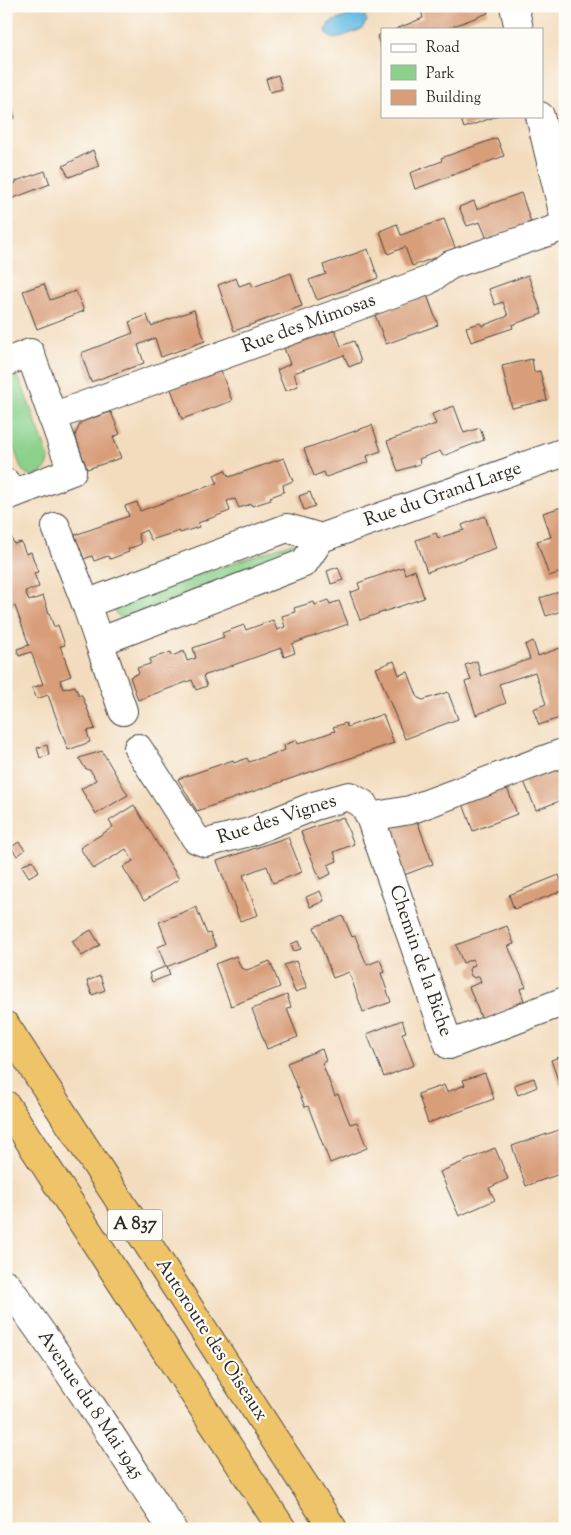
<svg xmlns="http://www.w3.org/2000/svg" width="571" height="1535" viewBox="0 0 571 1535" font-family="'Sorts Mill Goudy',serif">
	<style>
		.green { fill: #8bd18c; stroke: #5b7e5c }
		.water { fill: #68bde4; stroke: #4a7488 }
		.building { fill: #d89d79 }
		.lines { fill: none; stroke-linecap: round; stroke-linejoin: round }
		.minor-casing { stroke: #494641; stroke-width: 30 }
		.highway-casing { stroke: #494641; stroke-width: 30 }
		.minor { stroke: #fff; stroke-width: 28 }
		.highway { stroke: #efc469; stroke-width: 28 }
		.labels { text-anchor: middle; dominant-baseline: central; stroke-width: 4.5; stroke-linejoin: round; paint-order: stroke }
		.shield { fill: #fdfcf7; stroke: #6a6a68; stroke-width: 1 }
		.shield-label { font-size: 18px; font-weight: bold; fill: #2b2b2b }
		.street-label { font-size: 19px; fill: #2b2b2b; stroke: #fdfcf7 }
	</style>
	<rect width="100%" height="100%" fill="#fdfcf7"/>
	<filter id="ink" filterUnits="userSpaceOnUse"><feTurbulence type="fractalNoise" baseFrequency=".02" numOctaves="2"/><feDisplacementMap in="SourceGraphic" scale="10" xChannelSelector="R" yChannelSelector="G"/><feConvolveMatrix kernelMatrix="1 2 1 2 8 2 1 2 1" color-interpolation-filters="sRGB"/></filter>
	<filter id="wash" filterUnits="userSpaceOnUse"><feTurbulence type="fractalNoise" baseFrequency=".0096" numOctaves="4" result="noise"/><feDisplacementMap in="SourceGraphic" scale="20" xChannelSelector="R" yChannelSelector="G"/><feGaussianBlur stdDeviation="1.12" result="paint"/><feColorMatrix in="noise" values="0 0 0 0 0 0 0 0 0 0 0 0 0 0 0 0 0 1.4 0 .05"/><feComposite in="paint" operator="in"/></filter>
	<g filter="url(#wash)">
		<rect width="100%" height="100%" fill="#f3dcbd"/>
		<g class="green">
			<path d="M6,373H13L20,380L49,458C48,470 43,472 33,476L27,474L22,470L6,427Z"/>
			<path d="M292,543L295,544L299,548L298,552L126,617C120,618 117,616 114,610L118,602Z"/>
		</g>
		<path class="water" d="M359,13L362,17L365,15L367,22L365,23L362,29L335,39L329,37L326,31L329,23L353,14Z"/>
		<g id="blocks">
			<g class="building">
				<path d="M432,6H486L488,13L446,29H396L423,18L421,10Z"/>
				<path d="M382,34V51L377,36Z"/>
				<path d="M278,75L282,89L270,92L266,79Z"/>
				<path d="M10,100L15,118L6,122V101Z"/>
				<path d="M460,116H497L464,128Z"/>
				<path d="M497,138L504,156L415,189L410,173L442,161L441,158Z"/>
				<path d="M93,150L99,166L69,177L63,166Z"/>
				<path d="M45,171L50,184L11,199L6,187L16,183V181Z"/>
				<path d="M521,193L531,222L487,239L480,222L467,226L459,207L474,201L477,209Z"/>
				<path d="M444,219L456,250L412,266L405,247L388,254L380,231L397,224L401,235Z"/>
				<path d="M368,249L378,278L317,300L309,280L326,274L323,265Z"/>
				<path d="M291,273L302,306L234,331L218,285L236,278L239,286L251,282L253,287Z"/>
				<path d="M528,275L542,314L512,325L513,328L471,342L466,327L480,323L482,326L508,316L503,302L495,305L489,289Z"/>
				<path d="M44,284L50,300L76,291L84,311L37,329L23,291Z"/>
				<path d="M427,295L438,325L386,344L375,315Z"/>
				<path d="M194,310L205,341L161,357L155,338L138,345L144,363L91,382L81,353L133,333L129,322L147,315L151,326Z"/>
				<path d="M335,330L341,346L354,341L361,362L349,367L344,355L294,373L298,386L285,391L277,370L290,364L284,348Z"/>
				<path d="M532,359L534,372L540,371L547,400L512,408L502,366Z"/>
				<path d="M221,371L232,401L182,419L171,389Z"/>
				<path d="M454,406L464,433L480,428L484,440L443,456L440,451L419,459L420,464L398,471L387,441L436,424L432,414Z"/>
				<path d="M111,412L120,434L113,437L121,458L87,469L75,435L81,422Z"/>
				<path d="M372,425L381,451L367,456L369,462L326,477L324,472L314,476L304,449Z"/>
				<path d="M284,458L293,481L283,485L284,492L270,497L271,500L252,506L251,504L239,508L235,499L227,501L230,511L198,523L199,527L180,533L179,531L151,540L146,530L138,534L141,544L128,549L129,552L110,559L108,556L94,561L92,556L84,559L75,535L129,516L125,506L137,502L140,511L217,483L214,475L225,470L229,477Z"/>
				<path d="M310,492L315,506L304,510L299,496Z"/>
				<path d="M565,506V571L549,576L537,541L551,537L543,513Z"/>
				<path d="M485,516L496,548L427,572L416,540L436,533L438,538L464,530L462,525Z"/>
				<path d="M10,534L14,544L21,542L26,554L31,552L38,572L34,573L39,587L25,591L29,601L43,596L54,627L58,625L65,645L60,646L71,676L60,680L63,689L75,686L79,695H82L95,729L87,731L90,742L68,750L48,695L37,699L32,688L43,684L31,652L19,656L17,649L29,645L15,606L6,608V598L9,597L6,590V535Z"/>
				<path d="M338,567L343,580L331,584L327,571Z"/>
				<path d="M403,567L405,574L415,570L424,598L360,620L350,593L360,589L358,583Z"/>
				<path d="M565,590V610L546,616L540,598Z"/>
				<path d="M328,600L330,604L339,601L348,624L292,644L295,653L284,657L281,648L203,676L207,686L196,690L192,680L138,700L130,677L139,673L137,668L150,664V659L171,652L172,656L184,651L187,661L196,658L193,648L224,637L222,633L244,625L246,630L273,620L277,630L285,627L282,616L295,612L294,608L314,602L315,605Z"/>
				<path d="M533,641L538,656L560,648L565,662V716L539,725L533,709L546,704L535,672L499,684L506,703L476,715L465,682L471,680L465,665L477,661L481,676L530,659L525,645Z"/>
				<path d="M394,661L399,675L408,672L418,698L423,700L448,692L458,719L405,739L376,668Z"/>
				<path d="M383,714L394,743L197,811L178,779L233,760L234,763L247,758L249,762L285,750L284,745L297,740L298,744L335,731L333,727L346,723L347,727Z"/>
				<path d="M47,745L49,755L40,758L37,748Z"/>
				<path d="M102,751L128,795L96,814L81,789L96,780L91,771L85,768L79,758Z"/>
				<path d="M565,763V799L536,810L523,779Z"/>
				<path d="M506,785L517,814L473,831L462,801Z"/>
				<path d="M134,805L179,879L144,901L123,867L133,861L126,849L93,869L80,848L113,827L109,821Z"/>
				<path d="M343,817L354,844L334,852L337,861L328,865L331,874L320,879L301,832Z"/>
				<path d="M416,818L433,864L404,875L386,829Z"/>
				<path d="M288,837L302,872L273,883L267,866L243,875L258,915L240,921L217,861Z"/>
				<path d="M19,842L25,850L17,856L11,847Z"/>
				<path d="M32,860L39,871L29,877L22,866Z"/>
				<path d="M559,875L565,890L514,909L509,895Z"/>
				<path d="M320,891L324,901L310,907L306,897Z"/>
				<path d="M196,907L207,934L210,933L216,947L166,967L158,947L167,943L159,922Z"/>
				<path d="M343,916L352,937L355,936L367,965L380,960L385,972L381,973L391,1002L363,1012L349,972L333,978L314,927Z"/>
				<path d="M507,926L514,944L508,946L526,987L520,989L525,1004L482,1020L469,987L481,982L479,976L475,978L471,976L469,970L471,966L475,965L472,959L463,963L456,945Z"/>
				<path d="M91,930L100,945L82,956L72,941Z"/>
				<path d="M298,941L301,949L294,951L291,944Z"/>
				<path d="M236,956L241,968L247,970L270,961L280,987L231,1006L215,964Z"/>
				<path d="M296,961L307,988L295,992L284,965Z"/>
				<path d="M167,966L170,975L152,982L149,973Z"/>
				<path d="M100,976L105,990L92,995L87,981Z"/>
				<path d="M287,995L291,1007L287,1009L298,1037L267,1049L252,1009Z"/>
				<path d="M402,1020L406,1032L402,1033L414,1065L384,1077L367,1034Z"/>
				<path d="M322,1049L326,1061L322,1063L335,1096L338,1094L350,1124L357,1122L367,1148L330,1163L308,1106L305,1107L287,1063Z"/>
				<path d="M565,1055V1084L560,1086L551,1060Z"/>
				<path d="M485,1073L494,1099L428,1123L418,1094L444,1085L447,1092L465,1085L463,1080Z"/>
				<path d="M534,1078L537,1087L518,1095L514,1085Z"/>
				<path d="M565,1128V1172L526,1186L512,1146Z"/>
				<path d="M495,1148L508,1179L489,1188L495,1200L459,1216L440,1172Z"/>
			</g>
		</g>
	</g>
	<g filter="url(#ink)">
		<use href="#blocks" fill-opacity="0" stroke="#494641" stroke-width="1"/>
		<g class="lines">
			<g class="minor-casing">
				<g id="minor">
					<path d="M514,6L519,29"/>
					<path d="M540,116L565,220"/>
					<path d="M6,362L30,353L72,471L10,495L6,483"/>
					<path d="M52,417L427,281L450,265L565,226"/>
					<path d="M56,527L86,604"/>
					<path d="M321,538L304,563L99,642L86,604L287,528L321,538L565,452"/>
					<path d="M99,642L123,711"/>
					<path d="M138,748L196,839L206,843L250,832L314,806L349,796L363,804L370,817L410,810L565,752"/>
					<path d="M370,817L449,1045L565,1001"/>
					<path d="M6,1284C65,1363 118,1446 172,1529"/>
				</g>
			</g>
			<g class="highway-casing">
				<g id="highway">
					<path d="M6,1026L333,1529"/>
					<path d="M6,1105L282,1529"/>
				</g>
			</g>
			<use href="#minor" class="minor"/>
			<use href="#highway" class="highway"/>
		</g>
	</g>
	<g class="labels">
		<rect class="shield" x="107.5" y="1209.5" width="55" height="31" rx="4"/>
		<g class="shield-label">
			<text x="135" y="1225">A 837</text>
		</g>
		<g class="street-label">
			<text transform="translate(309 324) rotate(-20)">Rue des Mimosas</text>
			<text transform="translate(443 495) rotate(-19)">Rue du Grand Large</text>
			<text transform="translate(277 820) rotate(-18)">Rue des Vignes</text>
			<text transform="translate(420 961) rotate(71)">Chemin de la Biche</text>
			<text transform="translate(211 1340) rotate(57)">Autoroute des Oiseaux</text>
			<text transform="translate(90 1405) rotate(56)">Avenue du 8 Mai 1945</text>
		</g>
	</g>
	<rect width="571" height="1535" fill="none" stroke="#fdfcf7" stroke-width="25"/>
	<rect x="381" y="28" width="162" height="90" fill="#fdfcf7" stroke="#a9a8a5"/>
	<rect x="391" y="44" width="25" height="8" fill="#ffffff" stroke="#a9a8a5"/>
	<text x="426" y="52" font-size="15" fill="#2b2b2b">Road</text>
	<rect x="391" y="65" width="25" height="15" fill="#8bd18c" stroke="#a9a8a5"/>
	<text x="426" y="78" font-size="15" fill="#2b2b2b">Park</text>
	<rect x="391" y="90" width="25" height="15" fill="#d89d79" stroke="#a9a8a5"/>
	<text x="426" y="102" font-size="15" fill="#2b2b2b">Building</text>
</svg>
